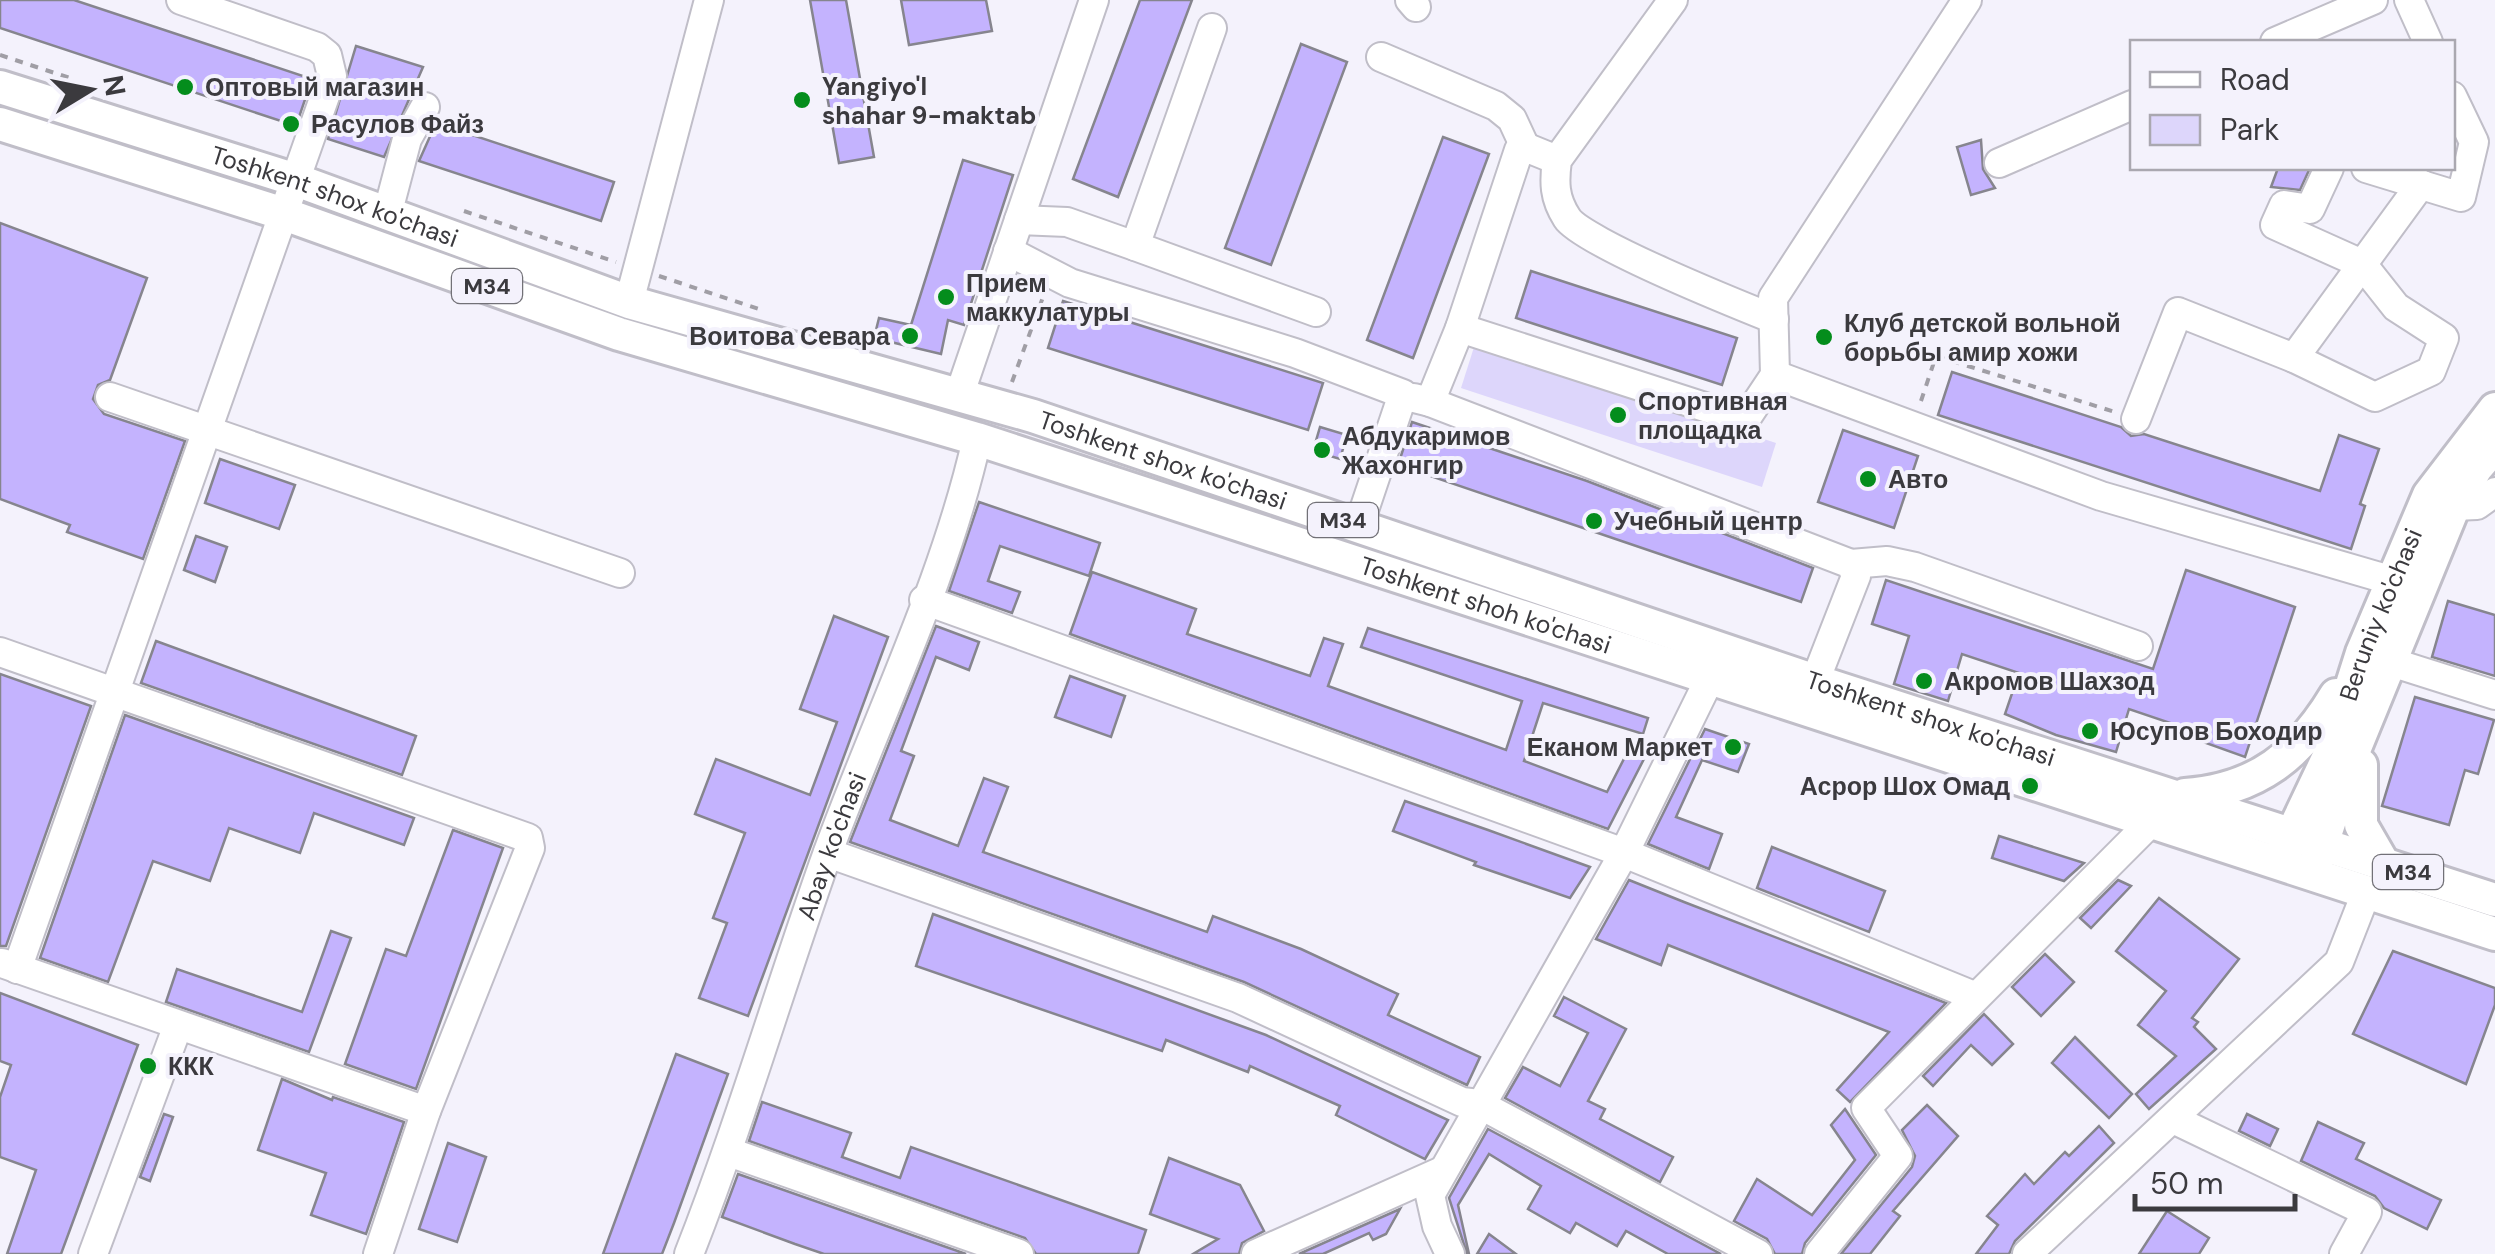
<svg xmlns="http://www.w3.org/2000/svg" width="2495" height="1254" viewBox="0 0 2495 1254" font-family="'DM Sans',sans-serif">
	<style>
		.green { fill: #ddd6fb }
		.building { fill: #c4b3fe; stroke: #86858e; stroke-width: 2.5 }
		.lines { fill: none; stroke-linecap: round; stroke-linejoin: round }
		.minor-casing { stroke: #c0bec8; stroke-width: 32 }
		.major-casing { stroke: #c0bec8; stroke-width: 38 }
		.path { stroke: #a09ea5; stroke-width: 4; stroke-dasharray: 8 8; stroke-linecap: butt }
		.minor { stroke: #fff; stroke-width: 28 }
		.major { stroke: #fff; stroke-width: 32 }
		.poi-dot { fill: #048d1c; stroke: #f4f2fc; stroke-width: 4 }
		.labels { text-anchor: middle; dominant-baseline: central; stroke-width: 8; stroke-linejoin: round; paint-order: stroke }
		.shield { fill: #f4f2fc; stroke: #727177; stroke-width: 2.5 }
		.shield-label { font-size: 22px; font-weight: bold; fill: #3b3a3e }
		.poi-label { font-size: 25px; font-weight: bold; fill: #3b3a3e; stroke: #f4f2fc; text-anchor: start }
		.street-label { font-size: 25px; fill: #3b3a3e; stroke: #f4f2fc }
	</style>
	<rect width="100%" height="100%" fill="#f4f2fc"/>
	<path class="green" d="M1475,344L1776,443L1762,487L1461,388Z"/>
	<g class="building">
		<path d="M0,0H74L312,79L296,126L0,28Z"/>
		<path d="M810,0H846L874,157L839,163Z"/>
		<path d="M901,0H986L992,31L909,45Z"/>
		<path d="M1140,0H1192L1118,197L1073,179Z"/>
		<path d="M1301,44L1347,62L1271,265L1225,248Z"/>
		<path d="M356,46L423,67L384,157L328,139Z"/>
		<path d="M436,123L614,182L601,221L419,161Z"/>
		<path d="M1443,137L1489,154L1413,358L1367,340Z"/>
		<path d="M1981,140L1983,169L1995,188L1971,195L1957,147Z"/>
		<path d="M963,160L1013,175L964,325L948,320L941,354L874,338L879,318L911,325Z"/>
		<path d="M2278,168H2310L2300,190L2271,187Z"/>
		<path d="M0,223L147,278L110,380L98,385L93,399L104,414L185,441L143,559L67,532L70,525L0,499Z"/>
		<path d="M1531,271L1737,338L1722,385L1516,318Z"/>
		<path d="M1063,301L1323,383L1308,430L1048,348Z"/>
		<path d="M1952,372L2121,427L2131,436L2144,434L2320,491L2339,435L2379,449L2360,504L2365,506L2351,549L1938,415Z"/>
		<path d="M1412,422L1587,481L1813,568L1801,602L1398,465Z"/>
		<path d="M1320,427L1347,435L1340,459L1313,451Z"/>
		<path d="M1843,430L1918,456L1894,528L1818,502Z"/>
		<path d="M220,459L295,485L279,529L205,503Z"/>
		<path d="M979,502L1100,543L1089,576L1000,546L988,581L1020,592L1012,613L949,591Z"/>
		<path d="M196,536L227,547L215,582L184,570Z"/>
		<path d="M2186,570L2295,607L2245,757L2192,738L2194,731L2129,709L2116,752L2056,735L2005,714L2019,673L1962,654L1948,701L1894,684L1909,636L1872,624L1886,580L2153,669Z"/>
		<path d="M1092,572L1196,609L1187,634L1310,676L1324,638L1343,644L1328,686L1506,750L1522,701L1361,647L1368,628L1648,718L1643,734L1543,703L1524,761L1607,792L1629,749L1646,755L1608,829L1070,634Z"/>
		<path d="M2448,601L2495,615V676L2432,657Z"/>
		<path d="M834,616L888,637L748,1016L699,998L727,923L713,918L745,833L695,814L716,759L810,795L837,722L800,709Z"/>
		<path d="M936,626L979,642L969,670L936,657L901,751L914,756L890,820L958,846L984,778L1008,787L983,852L1207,932L1213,916L1301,949L1398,994L1388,1015L1480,1057L1467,1085L1244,982L850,842Z"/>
		<path d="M156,641L416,736L402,775L141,683Z"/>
		<path d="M0,674L91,706L6,946H0Z"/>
		<path d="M1070,676L1125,696L1111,737L1055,717Z"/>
		<path d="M2415,697L2494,720L2478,774L2465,770L2449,825L2382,806Z"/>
		<path d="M125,715L414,818L404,845L314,813L300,853L229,828L210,881L153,861L108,982L40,958Z"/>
		<path d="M1705,729L1749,744L1738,772L1702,760L1676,817L1722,834L1709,869L1648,844Z"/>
		<path d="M1405,801L1488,830L1590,867L1570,898L1474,865L1476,862L1393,831Z"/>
		<path d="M453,830L503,848L416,1089L345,1064L386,949L406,956Z"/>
		<path d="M1999,836L2084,863L2064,881L1992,858Z"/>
		<path d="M1772,847L1885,891L1869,932L1757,888Z"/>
		<path d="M1629,880L1684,902L1946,1003L1850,1102L1837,1090L1889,1032L1668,945L1661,965L1596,939Z"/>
		<path d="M2118,880L2131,886L2091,928L2080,918Z"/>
		<path d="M2159,898L2239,959L2192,1018L2198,1022L2194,1027L2216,1049L2149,1109L2136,1094L2176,1056L2138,1025L2166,991L2116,951Z"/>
		<path d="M933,914L1266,1035L1448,1120L1425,1159L1336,1115L1340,1106L1250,1066L1248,1072L1166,1040L1162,1051L916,966Z"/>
		<path d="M331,931L351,938L309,1052L166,1002L177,969L302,1012Z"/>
		<path d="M2393,951L2495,988V1005L2466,1084L2353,1034Z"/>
		<path d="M2045,954L2074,982L2041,1016L2012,987Z"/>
		<path d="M0,993L138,1045L61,1254H7L36,1170L0,1157V1097L11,1065L0,1061Z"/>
		<path d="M1564,997L1626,1029L1588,1101L1605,1109L1600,1119L1673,1157L1660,1182L1505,1098L1523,1067L1560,1086L1588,1033L1554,1016Z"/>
		<path d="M1984,1014L2013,1044L1992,1065L1971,1045L1933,1086L1923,1076Z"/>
		<path d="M2075,1037L2132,1094L2109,1118L2052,1063Z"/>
		<path d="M676,1054L728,1074L674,1223L662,1254H603Z"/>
		<path d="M282,1079L332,1100L333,1097L404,1122L366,1234L311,1215L326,1173L258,1150Z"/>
		<path d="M762,1102L851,1133L842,1157L900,1178L911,1147L1146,1230L1138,1254H1036L1025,1238L749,1141Z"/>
		<path d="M1927,1105L1958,1136L1893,1211L1900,1216L1870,1254H1841L1912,1167L1915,1156L1902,1130Z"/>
		<path d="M1845,1109L1876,1155L1805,1243L1802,1254H1775L1767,1239L1734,1221L1757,1179L1812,1215L1855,1160L1831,1125Z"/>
		<path d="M164,1114L173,1117L150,1181L140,1177Z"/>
		<path d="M2247,1114L2278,1129L2270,1146L2239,1131Z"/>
		<path d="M2318,1122L2364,1143L2356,1159L2441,1200L2427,1229L2384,1208L2375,1196L2301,1161Z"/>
		<path d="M2099,1126L2114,1143L2015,1241L2009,1254H1976L1998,1225L1987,1216L2025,1174L2034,1184L2065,1152L2069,1156Z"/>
		<path d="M1488,1129L1721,1254H1668L1626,1231L1617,1246L1576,1223L1570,1233L1528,1209L1541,1186L1489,1154L1458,1205L1469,1254H1467L1449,1198Z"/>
		<path d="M448,1143L486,1157L457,1242L419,1229Z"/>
		<path d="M1169,1158L1240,1185L1264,1231L1242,1243L1239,1254H1193L1218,1239L1150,1214Z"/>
		<path d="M738,1174L966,1254H824L795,1244L722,1217Z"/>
		<path d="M1400,1209L1386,1234L1373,1240L1369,1233L1323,1254H1299Z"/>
		<path d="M2167,1211L2209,1238L2199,1254H2139Z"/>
		<path d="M1489,1234L1516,1254H1477Z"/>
	</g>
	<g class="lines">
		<g class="minor-casing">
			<g id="minor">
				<path d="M1410,0L1416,7"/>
				<path d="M1673,0L1557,160C1554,182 1554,198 1567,218C1582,242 1739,305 1774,319"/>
				<path d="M2409,0L2428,42"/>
				<path d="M2275,42L2373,0"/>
				<path d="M1381,57L1496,106L1512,119L1525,147"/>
				<path d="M1999,163L2132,105"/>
				<path d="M2366,168L2461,197L2474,142L2452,96"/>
				<path d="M387,215L407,139L425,107"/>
				<path d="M1019,220L1067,222L1135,246L1212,28"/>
				<path d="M1135,246L1316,312"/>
				<path d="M1008,251L1070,283L1295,353L1403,394L1359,525"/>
				<path d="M629,302L709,0"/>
				<path d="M1460,328L1745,420L1775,375L1773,298L1967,0"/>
				<path d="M2294,358L2375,397L2431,371L2444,338L2396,307L2362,264L2275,225L2284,205L2310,209L2329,168"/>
				<path d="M1775,375L2101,496L2414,587"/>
				<path d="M960,393L1094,0"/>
				<path d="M110,397L620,573"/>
				<path d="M1414,398L1430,402L1460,328L1519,150L1525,147L1557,160"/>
				<path d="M1430,402L1851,564L1856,576L1815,681"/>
				<path d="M2136,419L2178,312L2294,358L2421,184"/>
				<path d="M2454,506L2477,505L2495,492"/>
				<path d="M1851,564L1887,561L1915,567L2138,646"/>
				<path d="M924,600L1624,853L1974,996"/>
				<path d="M0,652L528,838L530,848L426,1111L378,1254"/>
				<path d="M2372,656L2495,695"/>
				<path d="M828,853L1238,998L1462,1102L1479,1104L1758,1254"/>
				<path d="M2,963L426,1111"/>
				<path d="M17,969L332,76L327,55L317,47L181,0"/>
				<path d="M2173,1119L2367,1212L2344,1254"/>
				<path d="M729,1152L1019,1254"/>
				<path d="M93,1254L177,1028"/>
				<path id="s1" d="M689,1254C741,1122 780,986 828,852C878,715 945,581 977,439"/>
				<path d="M1256,1254L1442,1171"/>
				<path d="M1450,1254L1437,1226L1430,1195L1624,853L1710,678"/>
				<path d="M1819,1254L1898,1156L1866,1108L2150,823"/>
				<path d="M2027,1254L2339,962L2366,893"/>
			</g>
		</g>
		<g class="major-casing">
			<g id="major">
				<path id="s2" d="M0,87L296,180L629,302L1033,416L1815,681L2495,900"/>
				<path id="s3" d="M0,124L284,214L619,334L977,439L2495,934"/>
				<path d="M2361,765V825L2383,863"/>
				<path d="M2185,795C2257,790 2300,755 2336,695"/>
				<path id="s4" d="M2283,853L2330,754L2362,653L2429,495L2495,409"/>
				<path d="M2316,862L2350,760L2454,506L2476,468L2495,446"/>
			</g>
		</g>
		<g class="path">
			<path d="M0,55L76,80"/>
			<path d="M464,211L616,262"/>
			<path d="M659,276L759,309"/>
			<path d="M1012,382L1043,297"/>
			<path d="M1921,401L1936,356L2115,412"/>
		</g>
		<use href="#minor" class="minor"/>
		<use href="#major" class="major"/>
	</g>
	<g class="poi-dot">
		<circle cx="185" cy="87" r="10"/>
		<circle cx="802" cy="100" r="10"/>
		<circle cx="291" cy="124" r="10"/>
		<circle cx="946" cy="297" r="10"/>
		<circle cx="910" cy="336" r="10"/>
		<circle cx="1824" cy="337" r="10"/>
		<circle cx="1618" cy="415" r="10"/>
		<circle cx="1322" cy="450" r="10"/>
		<circle cx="1868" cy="479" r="10"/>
		<circle cx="1594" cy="521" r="10"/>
		<circle cx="1924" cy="681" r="10"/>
		<circle cx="2090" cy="731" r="10"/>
		<circle cx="1733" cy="747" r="10"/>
		<circle cx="2030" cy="786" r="10"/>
		<circle cx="148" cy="1066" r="10"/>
	</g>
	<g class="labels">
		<g class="shield">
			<rect x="452" y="269" width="70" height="34" rx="8"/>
			<rect x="1308" y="503" width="70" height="34" rx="8"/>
			<rect x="2373" y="855" width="70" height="34" rx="8"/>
		</g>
		<g class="shield-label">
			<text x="487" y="286">M34</text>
			<text x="1343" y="520">M34</text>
			<text x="2408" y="872">M34</text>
		</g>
		<g class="poi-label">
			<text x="822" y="86">Yangiyo'l<tspan x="822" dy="29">shahar 9-maktab</tspan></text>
			<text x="205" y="87">Оптовый магазин</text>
			<text x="311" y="124">Расулов Файз</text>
			<text x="966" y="283">Прием<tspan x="966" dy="29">маккулатуры</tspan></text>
			<text x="1844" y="323">Клуб детской вольной<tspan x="1844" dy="29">борьбы амир хожи</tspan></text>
			<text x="890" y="336" text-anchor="end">Воитова Севара</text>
			<text x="1638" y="401">Спортивная<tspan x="1638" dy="29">площадка</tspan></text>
			<text x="1342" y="436">Абдукаримов<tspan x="1342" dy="29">Жахонгир</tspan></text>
			<text x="1888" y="479">Авто</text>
			<text x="1614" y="521">Учебный центр</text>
			<text x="1944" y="681">Акромов Шахзод</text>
			<text x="2110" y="731">Юсупов Боходир</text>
			<text x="1713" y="747" text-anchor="end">Еканом Маркет</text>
			<text x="2010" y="786" text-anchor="end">Асрор Шох Омад</text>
			<text x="168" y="1066">ККК</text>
		</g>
		<g class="street-label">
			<text stroke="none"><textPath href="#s2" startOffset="352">Toshkent shox ko'chasi</textPath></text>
			<text stroke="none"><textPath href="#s2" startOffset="1222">Toshkent shox ko'chasi</textPath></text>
			<text stroke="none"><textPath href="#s3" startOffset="1562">Toshkent shoh ko'chasi</textPath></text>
			<text stroke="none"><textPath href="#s4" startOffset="258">Beruniy ko'chasi</textPath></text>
			<text stroke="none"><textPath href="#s2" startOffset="2032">Toshkent shox ko'chasi</textPath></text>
			<text stroke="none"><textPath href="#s1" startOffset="432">Abay ko'chasi</textPath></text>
		</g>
	</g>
	<rect x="2130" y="40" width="325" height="130" fill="#f4f2fc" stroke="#aaa8b0" stroke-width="2.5"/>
	<rect x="2150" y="72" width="50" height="15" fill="#ffffff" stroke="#aaa8b0" stroke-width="2.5"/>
	<text x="2220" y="90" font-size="30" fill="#3b3a3e">Road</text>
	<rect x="2150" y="115" width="50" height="30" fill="#ddd6fb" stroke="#aaa8b0" stroke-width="2.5"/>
	<text x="2220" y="140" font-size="30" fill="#3b3a3e">Park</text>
	<g transform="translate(90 90) rotate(80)" stroke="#f4f2fc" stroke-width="8" paint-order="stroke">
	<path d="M0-8L18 38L0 25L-18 38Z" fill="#3b3a3e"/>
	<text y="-15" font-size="28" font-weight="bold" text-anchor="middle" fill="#3b3a3e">N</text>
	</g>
	<path d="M2135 1194v15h160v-15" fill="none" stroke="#3b3a3e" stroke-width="5"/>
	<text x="2150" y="1194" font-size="30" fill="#3b3a3e" stroke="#f4f2fc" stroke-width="8" paint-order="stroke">50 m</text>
</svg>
